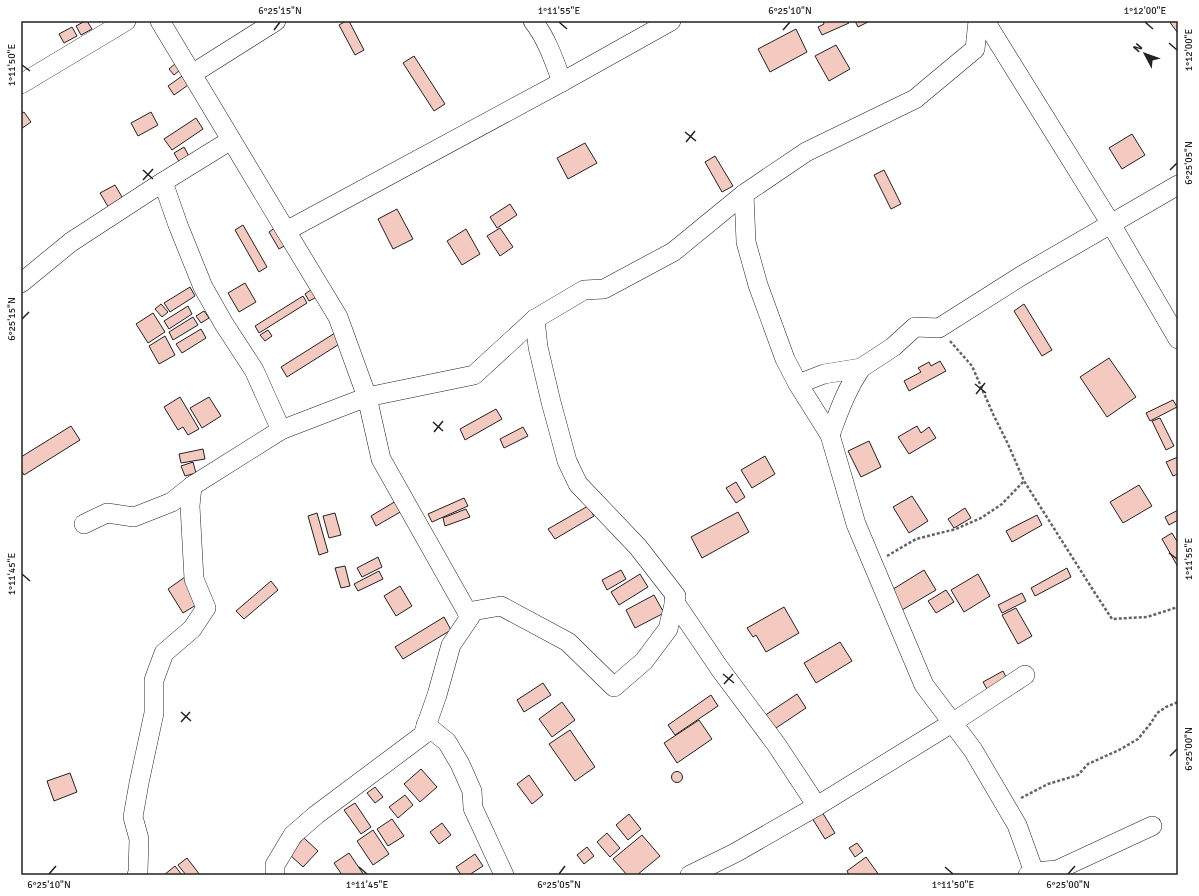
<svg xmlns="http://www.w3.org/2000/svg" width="1199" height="896" viewBox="0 0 1199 896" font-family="Signika,sans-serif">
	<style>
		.building { fill: #f3c9c0; stroke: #222 }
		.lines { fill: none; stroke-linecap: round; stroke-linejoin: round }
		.minor-casing { stroke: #222; stroke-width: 20 }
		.path { stroke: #646464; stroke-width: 2.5; stroke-dasharray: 3 2; stroke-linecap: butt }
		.minor { stroke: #fff; stroke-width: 19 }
		.ticks { fill: none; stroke: #222; stroke-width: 1.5 }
		.neatline { fill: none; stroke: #222; stroke-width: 1.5 }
		.ticks-label { font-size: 10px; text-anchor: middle; fill: #222 }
	</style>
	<rect width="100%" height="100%" fill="#fff"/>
	<g class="building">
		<path d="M85,21H87L92,29L81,35L76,26Z"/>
		<path d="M346,21H349L364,50L355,55L339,25Z"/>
		<path d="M823,21H848L849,23L822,35L818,27L824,24Z"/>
		<path d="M855,21H870L858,27Z"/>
		<path d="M1169,21H1178V32H1177Z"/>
		<path d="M72,27L77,36L64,43L59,34Z"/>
		<path d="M796,29L807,52L770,72L758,49Z"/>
		<path d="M836,45L850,69L829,81L815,56Z"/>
		<path d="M414,56L445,104L434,111L403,63Z"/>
		<path d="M176,63L180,70L174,75L169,69Z"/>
		<path d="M185,74L191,83L174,95L168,86Z"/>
		<path d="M24,112L31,122L21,129V114Z"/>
		<path d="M151,112L158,125L138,136L131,123Z"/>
		<path d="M196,118L203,129L172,150L164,139Z"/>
		<path d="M1132,134L1145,155L1122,169L1109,148Z"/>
		<path d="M585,143L597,163L568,179L557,158Z"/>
		<path d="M184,147L191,160L181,165L174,153Z"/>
		<path d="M715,156L733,186L722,192L705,162Z"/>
		<path d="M884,170L901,204L891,209L874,175Z"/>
		<path d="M115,185L125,202L110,210L100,193Z"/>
		<path d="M510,204L517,215L497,228L490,217Z"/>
		<path d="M397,209L413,239L393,249L378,219Z"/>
		<path d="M243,225L267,267L259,272L235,230Z"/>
		<path d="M276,227L286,245L279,249L269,232Z"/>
		<path d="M500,228L513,247L500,256L487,236Z"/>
		<path d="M466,229L480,254L462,265L447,241Z"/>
		<path d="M245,283L256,302L239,312L228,293Z"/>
		<path d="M190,287L195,296L170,312L164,303Z"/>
		<path d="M312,289L317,297L309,301L305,294Z"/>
		<path d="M303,296L307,303L259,333L255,326Z"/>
		<path d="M161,304L168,312L162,317L155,309Z"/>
		<path d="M1024,304L1052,350L1042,356L1014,311Z"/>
		<path d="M188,306L192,314L169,329L164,321Z"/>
		<path d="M204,311L209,318L201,323L196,316Z"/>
		<path d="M153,313L165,332L148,343L136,324Z"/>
		<path d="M193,317L198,325L173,340L169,332Z"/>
		<path d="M201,329L206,338L182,353L176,344Z"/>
		<path d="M268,330L272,336L265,341L260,335Z"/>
		<path d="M335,333L341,343L287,377L281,367Z"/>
		<path d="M165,336L175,355L159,364L149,346Z"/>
		<path d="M1109,358L1136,397L1107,417L1080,377Z"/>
		<path d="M940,361L946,371L909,391L904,381L921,372L918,368L929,362L931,366Z"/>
		<path d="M180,397L199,429L188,435L183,427L178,430L164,407Z"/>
		<path d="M209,397L221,416L202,428L190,408Z"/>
		<path d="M1173,400L1177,407L1150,421L1146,413Z"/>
		<path d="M496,409L502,419L465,440L460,429Z"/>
		<path d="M1160,418L1174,446L1166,450L1152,421Z"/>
		<path d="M71,426L80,440L24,475L21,470V457Z"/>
		<path d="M917,426L921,433L929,427L936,438L909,454L898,437Z"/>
		<path d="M523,427L528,436L504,448L500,439Z"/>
		<path d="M869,441L881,467L861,477L848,451Z"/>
		<path d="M203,449L205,459L181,463L179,454Z"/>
		<path d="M765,456L775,474L752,488L741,470Z"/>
		<path d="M1178,457V474L1173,476L1166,462Z"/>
		<path d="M193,462L196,473L185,476L181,466Z"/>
		<path d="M736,482L745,497L736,503L726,488Z"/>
		<path d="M1139,485L1152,506L1123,523L1110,502Z"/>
		<path d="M912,496L928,521L909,533L893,507Z"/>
		<path d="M464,498L468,506L432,522L428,514Z"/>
		<path d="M396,501L402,511L376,526L371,516Z"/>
		<path d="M588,506L594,516L555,539L548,529Z"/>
		<path d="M965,508L971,518L954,528L948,519Z"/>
		<path d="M466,509L470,517L445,526L443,518Z"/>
		<path d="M1178,510V520L1169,525L1165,517Z"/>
		<path d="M738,512L749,532L702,558L691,537Z"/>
		<path d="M317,513L328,552L319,555L308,516Z"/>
		<path d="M335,513L341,535L329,538L323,516Z"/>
		<path d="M1037,515L1042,525L1012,542L1006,531Z"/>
		<path d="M1172,533L1178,543V567L1162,539Z"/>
		<path d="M378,557L382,567L362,577L357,568Z"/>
		<path d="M345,566L350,586L341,588L335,568Z"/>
		<path d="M1067,568L1071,577L1035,596L1031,588Z"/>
		<path d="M621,570L626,579L607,590L602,580Z"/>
		<path d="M924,570L936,590L902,610L890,591Z"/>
		<path d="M379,571L383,579L358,591L354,584Z"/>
		<path d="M640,574L648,587L619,605L611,592Z"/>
		<path d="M978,574L990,596L964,612L951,590Z"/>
		<path d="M185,577L201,602L183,613L168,589Z"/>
		<path d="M271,581L278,590L244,619L236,611Z"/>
		<path d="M400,586L412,606L396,616L384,596Z"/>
		<path d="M946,590L954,602L936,613L928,601Z"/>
		<path d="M1022,593L1026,601L1002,613L998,605Z"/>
		<path d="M654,595L664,613L635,628L626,610Z"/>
		<path d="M784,607L799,633L766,652L756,635L753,637L747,628Z"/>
		<path d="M1016,608L1032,636L1018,644L1002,615Z"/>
		<path d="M444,617L451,630L403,659L395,647Z"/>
		<path d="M840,642L852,661L816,683L804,663Z"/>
		<path d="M1003,671L1007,679L987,689L983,682Z"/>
		<path d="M543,683L551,695L524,712L517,700Z"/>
		<path d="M797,694L806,708L770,732L761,718Z"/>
		<path d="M711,695L718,706L675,735L668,725Z"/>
		<path d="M562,702L575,720L552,737L539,719Z"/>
		<path d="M699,720L712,739L677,763L664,743Z"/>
		<path d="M570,730L595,767L575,781L549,744Z"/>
		<path d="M421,769L437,787L420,802L404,784Z"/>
		<circle cx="677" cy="777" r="5.5"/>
		<path d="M70,773L77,792L54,801L47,781Z"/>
		<path d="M529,775L543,795L532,804L517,784Z"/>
		<path d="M375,787L383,797L375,803L367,793Z"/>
		<path d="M405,795L413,805L398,818L389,807Z"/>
		<path d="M355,803L371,827L361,834L344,810Z"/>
		<path d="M822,812L835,833L825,839L812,818Z"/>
		<path d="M629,814L641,829L628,840L616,825Z"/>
		<path d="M392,819L404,836L388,846L377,829Z"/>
		<path d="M442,823L451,835L439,844L430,832Z"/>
		<path d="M373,830L389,854L373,865L357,841Z"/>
		<path d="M607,833L620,848L610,857L597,842Z"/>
		<path d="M642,835L660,856L637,875H627L613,859Z"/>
		<path d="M304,838L318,851L303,867L289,854Z"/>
		<path d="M857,843L863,851L855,857L849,848Z"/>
		<path d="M587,847L594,856L584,864L577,855Z"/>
		<path d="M349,853L364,875H342L334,863Z"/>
		<path d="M475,854L483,866L469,875H461L456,867Z"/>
		<path d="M866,857L879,875H849L847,871Z"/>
		<path d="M187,858L200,875H186L178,865Z"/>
		<path d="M175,866L182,875H164Z"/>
	</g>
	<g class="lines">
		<g class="minor-casing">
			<g id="minor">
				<path d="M160,21L286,231L562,82L671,21"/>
				<path d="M533,21C547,39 554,60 562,82"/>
				<path d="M985,21L1111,224L1178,339"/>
				<path d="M192,74L276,21"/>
				<path d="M21,84L126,21"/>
				<path d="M163,182L178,225L203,287L224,324L254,370L281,430"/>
				<path d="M744,194L746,242L758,285L785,359L798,384L830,435L856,524L924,685L973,750L1017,825L1034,872"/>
				<path d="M21,283L71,242L163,182L231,140"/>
				<path d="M798,384L824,374L861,368L893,347L915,327L939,328L1021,276L1178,185"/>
				<path d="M830,435C839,411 846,390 861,368"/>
				<path d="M84,524L107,513L134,517L172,502L192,486L281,430L367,397L474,375L535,319L584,290L604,289L673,252L744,194L806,152L915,99L975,49L978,21"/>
				<path d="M674,601L720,669L776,744L817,806"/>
				<path d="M467,612L501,606L568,642L614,687L644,661L668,629L676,596L638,547L578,484L567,461L551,402L538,347L535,319"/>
				<path d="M426,725L447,742L460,764L472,791L473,808L504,875"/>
				<path d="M137,875L138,872L139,839L133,817L139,783L154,713V680L164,653L192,629L206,608L194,579L190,506L192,486"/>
				<path d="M275,875V865L293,835L316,815L423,735L437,695L451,645L470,617L381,459L367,397L338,317L286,231"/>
				<path d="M690,875L735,853L817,806L952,723L1025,675"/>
				<path d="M1028,875L1034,872L1057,870L1152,826"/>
			</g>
		</g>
		<g class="path">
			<path d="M950,341L972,366L993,414L1008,444L1024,481L1093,590L1112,619L1147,617L1178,607"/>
			<path d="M887,556L916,539L956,529L981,518L1002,504L1024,481"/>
			<path d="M1021,798L1048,784L1078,775L1088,764L1119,750L1138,739L1151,723L1157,713L1166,707L1178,702"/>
		</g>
		<use href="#minor" class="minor"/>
	</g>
	<path class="ticks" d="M559,22L567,29M1145,22L1153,29M274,30L280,22M783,30L790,22M1169,43L1177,50M22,65L30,71M685,132L696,141M686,142L695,131M143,170L153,179M1170,170L1177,163M143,180L153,169M22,319L29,312M975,384L986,393M976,394L985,383M433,422L443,431M434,432L443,421M1169,553L1177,559M22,574L30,581M723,674L734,683M724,684L733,674M181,712L191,721M181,722L190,712M1170,756L1177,749M359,867L367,874M945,867L953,874M49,874L56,866M559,874L565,866M1068,874L1075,866"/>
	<rect width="1199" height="896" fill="none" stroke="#ffffff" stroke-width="44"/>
	<g transform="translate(1145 54) rotate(311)" stroke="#ffffff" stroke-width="3" paint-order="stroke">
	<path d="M0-3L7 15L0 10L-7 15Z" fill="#222222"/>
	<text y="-6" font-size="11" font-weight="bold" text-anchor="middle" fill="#222222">N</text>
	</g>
	<rect x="22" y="22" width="1155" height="852" class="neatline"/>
	<g class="ticks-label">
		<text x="280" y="14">6°25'15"N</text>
		<text x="559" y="14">1°11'55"E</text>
		<text x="790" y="14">6°25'10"N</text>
		<text x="1145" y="14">1°12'00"E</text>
		<text transform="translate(1188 50) rotate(-90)" y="4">1°12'00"E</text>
		<text transform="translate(11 65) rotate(-90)" y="4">1°11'50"E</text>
		<text transform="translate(1188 163) rotate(-90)" y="4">6°25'05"N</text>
		<text transform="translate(11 319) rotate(-90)" y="4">6°25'15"N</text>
		<text transform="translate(1188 559) rotate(-90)" y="4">1°11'55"E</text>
		<text transform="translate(11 574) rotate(-90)" y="4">1°11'45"E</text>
		<text transform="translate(1188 749) rotate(-90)" y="4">6°25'00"N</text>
		<text x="49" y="888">6°25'10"N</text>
		<text x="367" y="888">1°11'45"E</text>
		<text x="559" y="888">6°25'05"N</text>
		<text x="953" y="888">1°11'50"E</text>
		<text x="1068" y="888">6°25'00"N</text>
	</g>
</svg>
